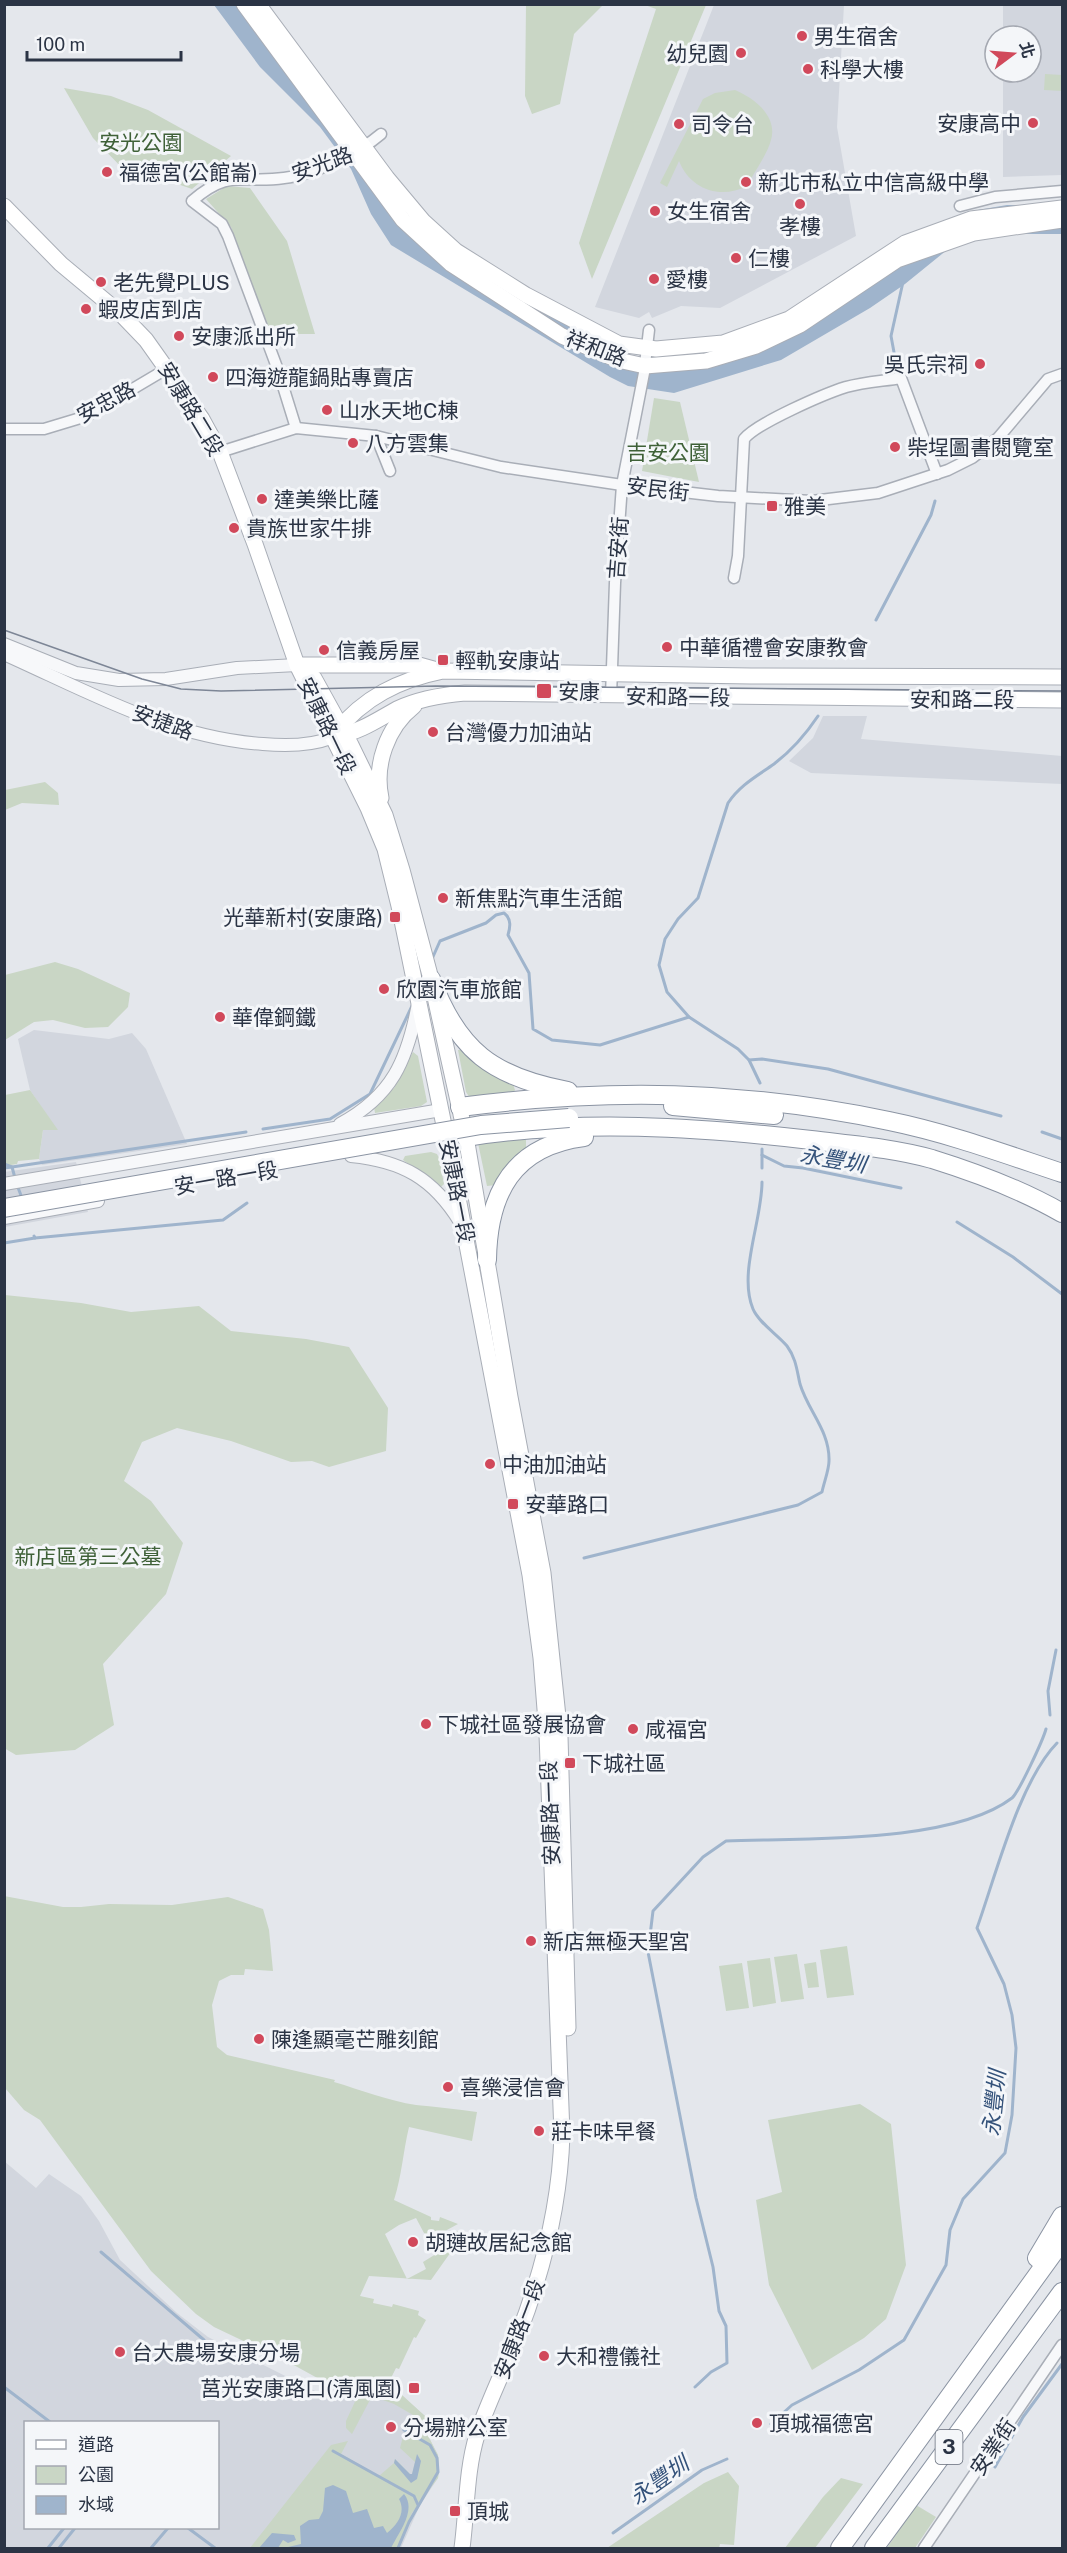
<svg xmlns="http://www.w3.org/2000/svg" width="1067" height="2553" viewBox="0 0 1067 2553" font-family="'Public Sans','Noto Sans TC',sans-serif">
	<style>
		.built { fill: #d2d6de; fill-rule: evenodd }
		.green { fill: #c9d6c5 }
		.water { fill: #9fb4cc }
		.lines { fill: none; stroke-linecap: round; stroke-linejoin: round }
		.stream { stroke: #9fb4cc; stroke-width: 3 }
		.minor-casing { stroke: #a9aeb7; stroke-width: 13 }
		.tertiary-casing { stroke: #a9aeb7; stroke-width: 14 }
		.secondary-casing { stroke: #a9aeb7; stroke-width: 17 }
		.motorway-casing { stroke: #8b94a3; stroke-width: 20 }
		.minor { stroke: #f7f8fa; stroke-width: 10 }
		.tertiary { stroke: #f7f8fa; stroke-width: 12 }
		.secondary { stroke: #fff; stroke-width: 15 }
		.motorway { stroke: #fff; stroke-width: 18 }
		.tram { stroke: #7d8696; stroke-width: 1.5 }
		.motorway-bridge-casing { stroke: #8b94a3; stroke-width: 20; stroke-linecap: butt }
		.motorway-bridge { stroke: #fff; stroke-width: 18 }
		.poi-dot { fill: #d1495b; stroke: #f4f6f9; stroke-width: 2 }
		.labels { text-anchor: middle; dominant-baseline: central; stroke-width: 6; stroke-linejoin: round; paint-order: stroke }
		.shield { fill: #f4f6f9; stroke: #676e7b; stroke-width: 1.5 }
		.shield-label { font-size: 20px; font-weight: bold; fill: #2b3445 }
		.poi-label { font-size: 21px; fill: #2b3445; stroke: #f4f6f9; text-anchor: start }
		.park-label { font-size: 21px; fill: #3f6138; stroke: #f4f6f9 }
		.street-label { font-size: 21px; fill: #2b3445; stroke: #f4f6f9 }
		.water-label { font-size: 22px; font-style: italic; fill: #34527a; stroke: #f4f6f9 }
	</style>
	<rect width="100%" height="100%" fill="#e4e7ec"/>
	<g class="built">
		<path d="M714,5H844L837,127L856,236L720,308L681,306L652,318L649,312L639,318L595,307Z"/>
		<path d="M1003,5H1062V175L1003,177V72H1031V36H1003Z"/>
		<path d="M823,716H867L861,739L1062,756V784L811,773L789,761L813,738Z"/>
		<path d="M34,1030L109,1039L132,1033L146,1049L187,1144L42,1165L39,1159L43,1130H57L30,1090L18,1039Z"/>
		<path d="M76,1162L88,1212L5,1227L4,1172Z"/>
		<path d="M4,2161L36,2188L49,2174L81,2196L99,2221L120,2260L177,2313L208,2337L323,2395L337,2394L345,2397L377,2390L400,2394L425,2416L426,2432L438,2455L439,2470L438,2478L420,2505L401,2548H5ZM26,2422H218V2528H26Z"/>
	</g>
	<g class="green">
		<path d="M526,5H603L574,34L560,104L532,114L525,96Z"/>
		<path d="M645,5H706L592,279L579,243L656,9Z"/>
		<path d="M1045,74L1062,75V91L1044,90Z"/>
		<path d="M64,88L111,96L148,110L231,156L192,189C172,182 151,173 130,176L93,138Z"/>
		<path d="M735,90C754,98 778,116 771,140C767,155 754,172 747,186C720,200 690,189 679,161L667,187L660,183L703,99L715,93Z"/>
		<path d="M227,186L250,188L287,241L315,334H270L231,227L206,199Z"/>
		<path d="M654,398L680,402L699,482L642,471Z"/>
		<path d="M45,782L58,793L59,805L22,803L5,810V790Z"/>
		<path d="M55,962L78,969L130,993L128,1007L108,1027L85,1028L53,1020L34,1022L5,1040V975Z"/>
		<path d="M458,1050H463L482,1068L513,1084L515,1090L513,1093L470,1098L466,1092Z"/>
		<path d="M413,1052L418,1056L427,1102L421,1106L375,1113L374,1107L394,1088Z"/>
		<path d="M30,1090L58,1130H43L39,1159L18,1161L17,1164L5,1166V1095Z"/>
		<path d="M522,1137L526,1139V1148L505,1168L496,1185L487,1186L478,1143Z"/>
		<path d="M431,1152L437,1154L439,1158L444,1184L441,1187L403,1160L405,1156Z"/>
		<path d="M5,1295L81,1303L131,1312L199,1306L231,1331L306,1339L349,1347L388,1408L386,1451L329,1467L312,1461L291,1462L231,1441L177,1428L142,1442L124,1481L151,1501L183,1543L166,1594L103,1664L114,1725L75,1750L16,1755L4,1748Z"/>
		<path d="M4,1896L63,1907H81L109,1904L172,1905L228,1897L263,1909L269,1930L273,1971L245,1969L244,1975H231L219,1981L212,2005L217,2047L227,2055L335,2080L334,2082C361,2090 389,2101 416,2105C437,2107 457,2109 477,2112L472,2141L409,2127C403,2152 402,2175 394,2200L431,2217V2220L439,2221L440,2217L458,2224L434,2237L424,2233L416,2218L399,2225L385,2234L407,2279L426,2269L423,2262L436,2254L441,2241L455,2231H460L453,2249L431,2280L369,2276L360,2296L374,2299L373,2303L392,2307L393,2304L419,2311L418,2315L426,2320L416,2338L414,2337L399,2369L396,2368L390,2380L391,2383L366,2378L340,2383L321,2380L290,2363L214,2327L196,2314L151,2271L40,2120L24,2110L5,2088Z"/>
		<path d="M847,1946L854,1995L827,1998L820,1950Z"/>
		<path d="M797,1954L804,1999L781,2002L774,1957Z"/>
		<path d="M770,1958L776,2003L753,2007L747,1961Z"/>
		<path d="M816,1962L819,1987L808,1988L804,1964Z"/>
		<path d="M742,1963L749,2008L726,2011L719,1966Z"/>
		<path d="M860,2104L891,2124L906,2265L886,2319L864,2338L812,2370L769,2285L756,2200L782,2192L768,2120Z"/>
		<path d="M377,2390L402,2395L425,2416L426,2432L438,2455L439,2470L438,2478L412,2513L397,2548H250L331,2445L348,2441L341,2454L379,2476L394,2463L395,2459L410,2474H412L415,2462L400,2448L404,2433L413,2415L394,2404L372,2396L352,2434L346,2428V2421L359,2393Z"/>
		<path d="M728,2472L739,2486L734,2545L720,2544L719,2548H607L704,2483Z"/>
		<path d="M841,2478L863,2484L815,2548H785L823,2497Z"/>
		<path d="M916,2505L936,2517L915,2548H887Z"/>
	</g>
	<g class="water">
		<path d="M214,5H262L438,233L545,299L597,345L631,361L704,368L933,226L972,211L1007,205H1062V234H998L958,241L905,284L870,308L781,360L674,393L628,386L610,377L391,245L371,214L351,169L320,127L260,67Z"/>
		<path d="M417,2454L421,2461L417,2479L411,2483L394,2463L395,2459L410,2474H412Z"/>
		<path d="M333,2485L346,2491L353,2513L367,2509L374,2528L383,2526L387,2533C398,2524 406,2512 399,2499L404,2494C417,2510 399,2532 391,2548H284L301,2544L300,2526L309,2520L319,2519L323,2511L325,2488Z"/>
		<path d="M272,2533L294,2535L296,2540L288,2543L283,2540L278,2548H259Z"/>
	</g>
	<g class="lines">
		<g class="stream">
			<path d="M898,374L891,336L903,282"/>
			<path d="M876,620L931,515L935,501"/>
			<path d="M432,959L440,941L486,923L496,915L504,913C512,919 510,928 508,935L529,973L533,1029L552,1040L600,1045L689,1017"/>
			<path d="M749,1060L762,1059L828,1069L1001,1116"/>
			<path d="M760,1083L749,1060L738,1049L689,1017L667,992L659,965L665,939L678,919L698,898L728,803C740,785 757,776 774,764C791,751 806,734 818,716"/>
			<path d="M263,1129L330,1119L370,1094L412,1006"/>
			<path d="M1042,1132L1062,1139"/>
			<path d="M762,1149V1168"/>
			<path d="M762,1155L784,1166L803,1168L901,1188"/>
			<path d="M4,1164L12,1167L246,1132"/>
			<path d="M4,1168L12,1167L15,1178"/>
			<path d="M17,1185L22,1198"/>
			<path d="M957,1222L1013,1257L1062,1294"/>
			<path d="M34,1236L35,1238L223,1220L247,1203"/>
			<path d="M4,1243L35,1238"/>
			<path d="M584,1558L798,1505L822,1492C824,1482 829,1470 829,1461C830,1431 808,1411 800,1384C797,1371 796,1358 787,1346C777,1334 759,1323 753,1309C738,1273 762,1221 762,1182"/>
			<path d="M1050,1715L1048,1691L1056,1650"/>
			<path d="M101,2252L204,2340"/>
			<path d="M4,2387L50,2422"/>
			<path d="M695,2387L711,2372L727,2363L726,2326L719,2311L713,2267L696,2198L648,1952L653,1911L703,1857L726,1841C802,1838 952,1844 1012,1798C1019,1792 1043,1740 1046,1729"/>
			<path d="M771,2424L792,2405L859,2370L904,2340L946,2265L950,2230L963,2199L1005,2153L1012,2115L1016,2048L1012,2015L1004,1984L977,1928C996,1875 1019,1782 1057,1743"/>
			<path d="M333,2451L414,2496L418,2505"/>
			<path d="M995,2467L1023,2417L1062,2364"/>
			<path d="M188,2528L215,2548"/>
			<path d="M613,2533L702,2470L727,2459"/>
			<path d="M48,2548L64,2528"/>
			<path d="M59,2548L75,2528"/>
			<path d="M151,2548L168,2528"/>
			<path d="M398,2548L409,2522L438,2472L437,2458L430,2445L404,2430"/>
		</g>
		<g class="minor-casing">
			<g id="minor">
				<path d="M960,206L995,197L1062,191"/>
				<path d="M296,428L278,370L228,236L222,224L192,201C230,168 241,184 284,178C313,175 359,153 381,134"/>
				<path d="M4,429H44L87,416L168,368"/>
				<path d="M376,436L390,471"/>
				<path d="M220,452L296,428L376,436L501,467L622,485L718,496L812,501L878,493L948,470L972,458L998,438L1048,379L1062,374"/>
				<path d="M734,578L738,556L744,439C757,423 824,394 846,387C864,382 883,381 901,378L937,474"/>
				<path d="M611,696L615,583L622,485L644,373L649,330"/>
				<path d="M924,2548L1062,2345"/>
			</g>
		</g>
		<g class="tertiary-casing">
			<g id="tertiary">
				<path d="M4,644L76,673L119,680L166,679L237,668L297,665"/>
				<path d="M4,654C89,692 170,738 263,744C286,746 310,746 331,738"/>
				<path d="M340,1124C392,1096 407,1061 418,1004"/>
				<path d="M351,1156C402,1161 433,1178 460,1222"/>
				<path d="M4,1184L441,1110"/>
				<path d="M4,1218L98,1201"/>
			</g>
		</g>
		<g class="secondary-casing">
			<g id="secondary">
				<path d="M244,4L403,220L451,264L562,336L618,360L645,366L706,361L756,346L800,325L897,260L974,233L1062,220"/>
				<path d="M258,4L387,178L423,221L456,251L526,295L619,344L656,349L723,343L789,319L905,243L971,219L1062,208"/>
				<path d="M4,206L61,264L121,314L146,340L202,419L220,452L255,544L297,665L368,808L385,849L399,906L447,1140L530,1575L541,1658L547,1735L562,2134C560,2206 543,2272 517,2338C504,2370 488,2402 477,2435C466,2471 467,2511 462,2548"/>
				<path d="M297,665H419L437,670"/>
				<path d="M299,666L314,678L351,745L385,815L402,870L431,979L466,1137L510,1397L543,1573L560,1736L568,2028"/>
				<path d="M335,733C364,697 399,680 443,671L751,676L1062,677"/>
				<path d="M337,736C360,732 377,720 397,709C418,699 442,695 465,693L1062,700"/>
				<path d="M381,798C374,765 387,727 414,706"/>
			</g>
		</g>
		<g class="motorway-casing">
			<g id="motorway">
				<path d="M431,979C458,1051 493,1077 568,1091"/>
				<path d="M673,1106L774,1115"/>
				<path d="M460,1107C608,1088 741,1090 889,1121C948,1133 1005,1154 1062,1173"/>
				<path d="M466,1137C579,1119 698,1127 811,1140C851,1145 893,1148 932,1159C977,1173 1022,1190 1062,1213"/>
				<path d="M487,1260C488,1193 513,1146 584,1137"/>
				<path d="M1037,2258L1062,2216"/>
				<path d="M840,2548L1062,2241"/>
				<path d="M874,2548L1062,2292"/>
			</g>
		</g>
		<use href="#minor" class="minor"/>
		<use href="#tertiary" class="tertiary"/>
		<use href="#secondary" class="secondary"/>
		<use href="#motorway" class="motorway"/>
		<path class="tram" d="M4,630L142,679L181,689L221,691L436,686L1062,691"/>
		<g class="motorway-bridge-casing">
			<path id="motorway-bridge" d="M4,1208L481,1125L569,1118"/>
		</g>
		<use href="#motorway-bridge" class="motorway-bridge"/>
	</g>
	<g class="poi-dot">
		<circle cx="802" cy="36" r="6"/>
		<circle cx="741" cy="53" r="6"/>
		<circle cx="808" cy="69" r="6"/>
		<circle cx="1033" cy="123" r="6"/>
		<circle cx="679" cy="124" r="6"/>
		<circle cx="107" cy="172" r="6"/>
		<circle cx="746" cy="182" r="6"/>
		<circle cx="800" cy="204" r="6"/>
		<circle cx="655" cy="211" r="6"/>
		<circle cx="736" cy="258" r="6"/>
		<circle cx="654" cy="279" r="6"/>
		<circle cx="101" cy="282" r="6"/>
		<circle cx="86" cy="309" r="6"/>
		<circle cx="179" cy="336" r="6"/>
		<circle cx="980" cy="364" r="6"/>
		<circle cx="213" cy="377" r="6"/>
		<circle cx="327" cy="410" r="6"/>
		<circle cx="353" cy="443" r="6"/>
		<circle cx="895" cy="447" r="6"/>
		<circle cx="262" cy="499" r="6"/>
		<rect x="766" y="500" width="12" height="12" rx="3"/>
		<circle cx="234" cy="528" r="6"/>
		<circle cx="667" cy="647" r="6"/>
		<circle cx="324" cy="650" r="6"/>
		<rect x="437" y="654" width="12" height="12" rx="3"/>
		<rect x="536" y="683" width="16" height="16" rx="3"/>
		<circle cx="433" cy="732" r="6"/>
		<circle cx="443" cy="898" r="6"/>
		<rect x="389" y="911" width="12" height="12" rx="3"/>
		<circle cx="384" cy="989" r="6"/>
		<circle cx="220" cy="1017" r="6"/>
		<circle cx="490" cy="1464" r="6"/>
		<rect x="507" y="1498" width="12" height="12" rx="3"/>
		<circle cx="426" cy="1724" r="6"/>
		<circle cx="633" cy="1729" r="6"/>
		<rect x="564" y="1757" width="12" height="12" rx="3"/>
		<circle cx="531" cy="1941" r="6"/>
		<circle cx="259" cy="2039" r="6"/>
		<circle cx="448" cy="2087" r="6"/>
		<circle cx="539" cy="2131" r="6"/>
		<circle cx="413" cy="2242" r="6"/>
		<circle cx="120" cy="2352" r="6"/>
		<circle cx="544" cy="2356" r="6"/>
		<rect x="408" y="2382" width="12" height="12" rx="3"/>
		<circle cx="757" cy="2423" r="6"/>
		<circle cx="391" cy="2427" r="6"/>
		<rect x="449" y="2505" width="12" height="12" rx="3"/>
	</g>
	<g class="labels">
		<rect class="shield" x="935.5" y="2430" width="27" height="34" rx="4.5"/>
		<g class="shield-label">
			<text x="949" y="2447">3</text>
		</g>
		<g class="poi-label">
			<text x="814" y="36">男生宿舍</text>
			<text x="729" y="53" text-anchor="end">幼兒園</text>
			<text x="820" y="69">科學大樓</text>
			<text x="1021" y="123" text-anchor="end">安康高中</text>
			<text x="691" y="124">司令台</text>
			<text x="119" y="172">福德宮(公館崙)</text>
			<text x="758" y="182">新北市私立中信高級中學</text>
			<text x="667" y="211">女生宿舍</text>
			<text x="800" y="226" text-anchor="middle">孝樓</text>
			<text x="748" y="258">仁樓</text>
			<text x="666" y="279">愛樓</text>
			<text x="113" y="282">老先覺PLUS</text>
			<text x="98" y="309">蝦皮店到店</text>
			<text x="191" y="336">安康派出所</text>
			<text x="968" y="364" text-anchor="end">吳氏宗祠</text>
			<text x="225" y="377">四海遊龍鍋貼專賣店</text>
			<text x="339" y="410">山水天地C棟</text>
			<text x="365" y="443">八方雲集</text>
			<text x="907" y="447">柴埕圖書閱覽室</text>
			<text x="274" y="499">達美樂比薩</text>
			<text x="784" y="506">雅美</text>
			<text x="246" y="528">貴族世家牛排</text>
			<text x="679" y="647">中華循禮會安康教會</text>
			<text x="336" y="650">信義房屋</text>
			<text x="455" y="660">輕軌安康站</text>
			<text x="558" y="691">安康</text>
			<text x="445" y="732">台灣優力加油站</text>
			<text x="455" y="898">新焦點汽車生活館</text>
			<text x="383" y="917" text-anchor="end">光華新村(安康路)</text>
			<text x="396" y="989">欣園汽車旅館</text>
			<text x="232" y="1017">華偉鋼鐵</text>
			<text x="502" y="1464">中油加油站</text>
			<text x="525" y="1504">安華路口</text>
			<text x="438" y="1724">下城社區發展協會</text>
			<text x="645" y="1729">咸福宮</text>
			<text x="582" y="1763">下城社區</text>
			<text x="543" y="1941">新店無極天聖宮</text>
			<text x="271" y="2039">陳逢顯毫芒雕刻館</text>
			<text x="460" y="2087">喜樂浸信會</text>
			<text x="551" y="2131">莊卡味早餐</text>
			<text x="425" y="2242">胡璉故居紀念館</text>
			<text x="132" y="2352">台大農場安康分場</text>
			<text x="556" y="2356">大和禮儀社</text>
			<text x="402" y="2388" text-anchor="end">莒光安康路口(清風園)</text>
			<text x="769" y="2423">頂城福德宮</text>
			<text x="403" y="2427">分場辦公室</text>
			<text x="467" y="2511">頂城</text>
		</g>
		<g class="park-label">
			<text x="141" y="142">安光公園</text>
			<text x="668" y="452">吉安公園</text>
			<text x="88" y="1556">新店區第三公墓</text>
		</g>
		<g class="street-label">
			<text transform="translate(322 164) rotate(-20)">安光路</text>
			<text transform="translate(596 348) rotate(21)">祥和路</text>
			<text transform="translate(106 402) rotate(-28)">安忠路</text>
			<text transform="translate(191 409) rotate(59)">安康路二段</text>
			<text transform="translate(658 489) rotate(7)">安民街</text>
			<text transform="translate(618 548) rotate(-86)">吉安街</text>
			<text transform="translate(678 697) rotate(1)">安和路一段</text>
			<text x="962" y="699">安和路二段</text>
			<text transform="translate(163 722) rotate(20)">安捷路</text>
			<text transform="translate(327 726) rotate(64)">安康路一段</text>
			<text transform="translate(226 1178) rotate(-10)">安一路一段</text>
			<text transform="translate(457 1191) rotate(79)">安康路一段</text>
			<text transform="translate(550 1813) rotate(-92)">安康路一段</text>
			<text transform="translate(519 2329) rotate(-69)">安康路一段</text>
			<text transform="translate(993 2447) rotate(-56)">安業街</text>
		</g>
		<g class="water-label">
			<text transform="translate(833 1159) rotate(10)">永豐圳</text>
			<text transform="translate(994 2103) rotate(-84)">永豐圳</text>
			<text transform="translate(659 2480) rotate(-35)">永豐圳</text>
		</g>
	</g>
	<rect width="1067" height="2553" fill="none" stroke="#2b3445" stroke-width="12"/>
	<rect x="24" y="2421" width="195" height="108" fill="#f4f6f9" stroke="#a4a8b1" stroke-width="1.5"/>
	<rect x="36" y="2440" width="30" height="9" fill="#ffffff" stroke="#a4a8b1" stroke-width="1.5"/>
	<text x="78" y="2451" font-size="18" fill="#2b3445">道路</text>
	<rect x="36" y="2466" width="30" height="18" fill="#c9d6c5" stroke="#a4a8b1" stroke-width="1.5"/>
	<text x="78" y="2481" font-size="18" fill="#2b3445">公園</text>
	<rect x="36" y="2496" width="30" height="18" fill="#9fb4cc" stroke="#a4a8b1" stroke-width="1.5"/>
	<text x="78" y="2511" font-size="18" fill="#2b3445">水域</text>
	<g transform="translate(1013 54) rotate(74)"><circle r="28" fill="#f4f6f9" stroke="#a4a8b1" stroke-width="1.5"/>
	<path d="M0-4.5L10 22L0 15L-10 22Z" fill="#d1495b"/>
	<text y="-9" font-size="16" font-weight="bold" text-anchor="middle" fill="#2b3445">北</text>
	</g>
	<path d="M27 51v9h154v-9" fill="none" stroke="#2b3445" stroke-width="3"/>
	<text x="36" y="51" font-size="18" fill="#2b3445" stroke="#f4f6f9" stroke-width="4.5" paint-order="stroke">100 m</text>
</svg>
